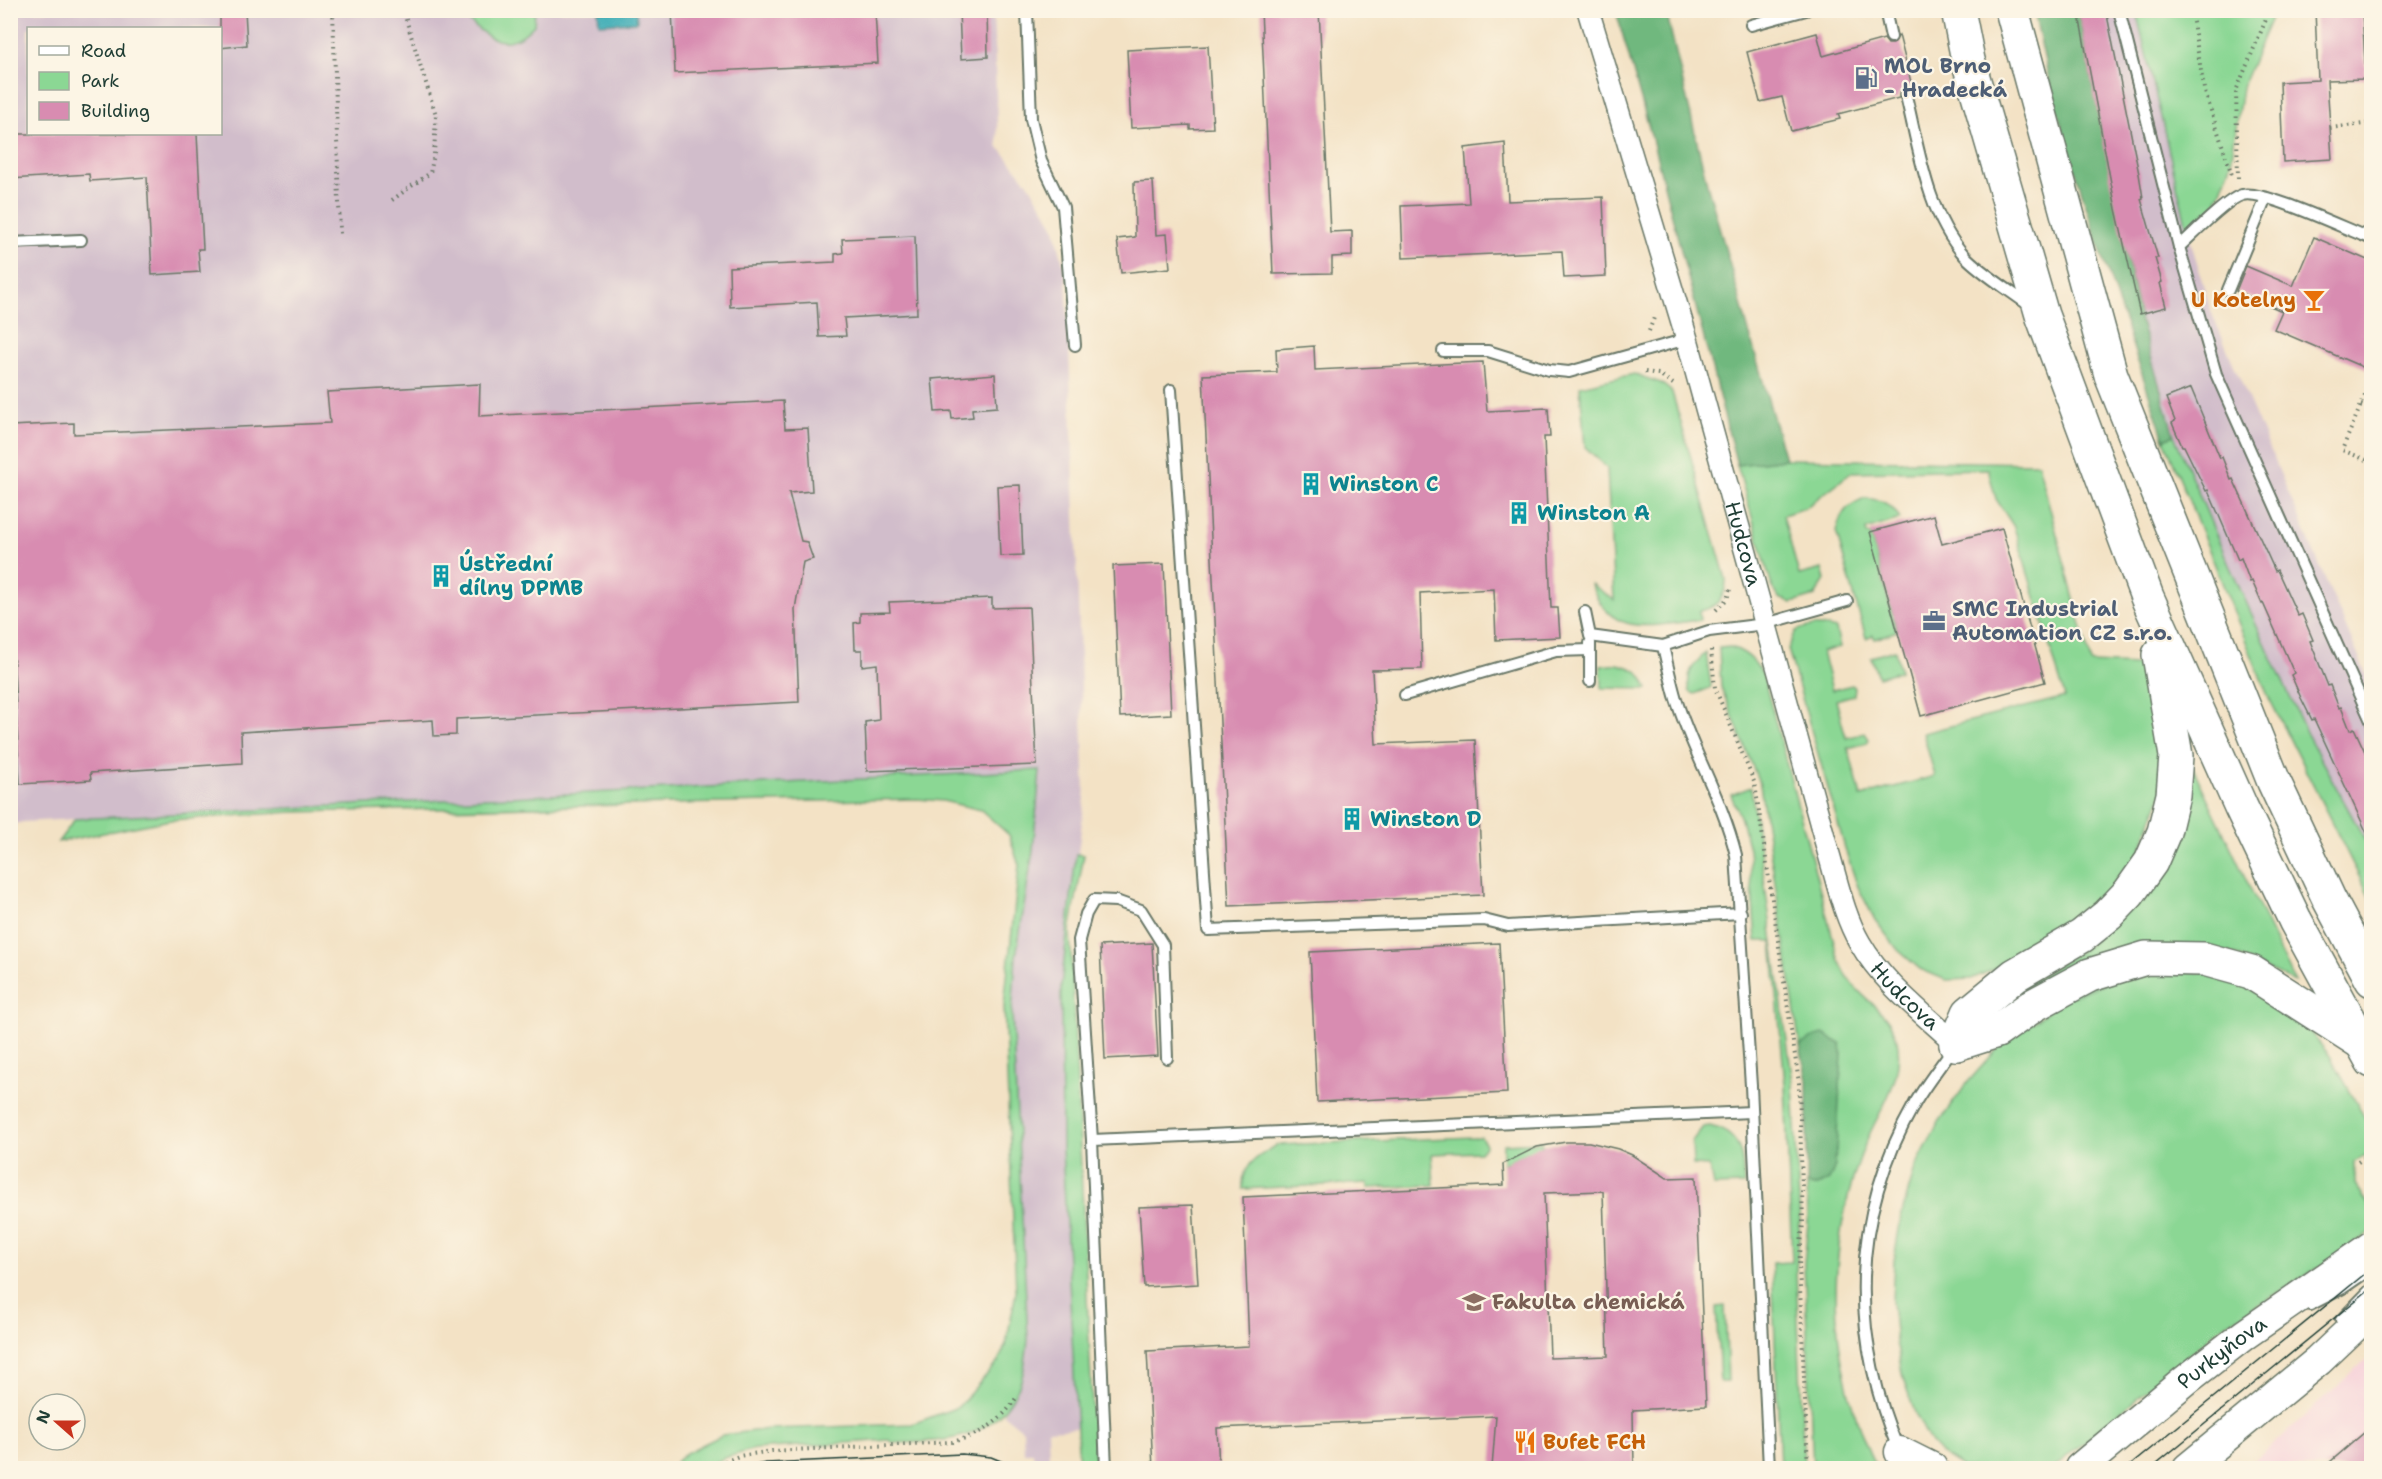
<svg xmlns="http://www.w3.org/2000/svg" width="2382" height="1479" viewBox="0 0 2382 1479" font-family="'Shantell Sans',sans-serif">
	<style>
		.built { fill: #f6cfd9 }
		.industrial { fill: #d1bdcb; fill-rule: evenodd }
		.green { fill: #8bd794; stroke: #558a64; stroke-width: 1.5 }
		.forest { fill: #70b87e; stroke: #487a59; stroke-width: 1.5 }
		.water { fill: #3bacb6; stroke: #2d7475; stroke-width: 1.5 }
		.building { fill: #d88cb1; fill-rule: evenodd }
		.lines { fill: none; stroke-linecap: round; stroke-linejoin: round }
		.lane-casing { stroke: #697767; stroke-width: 14 }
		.street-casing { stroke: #697767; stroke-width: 24 }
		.secondary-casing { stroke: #697767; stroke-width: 33 }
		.highway-casing { stroke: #697767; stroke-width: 36 }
		.path { stroke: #697767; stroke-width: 4; stroke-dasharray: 1.5 4.5; stroke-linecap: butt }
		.lane { stroke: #fff; stroke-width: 10 }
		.street { stroke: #fff; stroke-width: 21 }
		.secondary { stroke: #fff; stroke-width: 30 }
		.highway { stroke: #fff; stroke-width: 33 }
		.tram { stroke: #1f3d34; stroke-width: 1.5 }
		.labels { text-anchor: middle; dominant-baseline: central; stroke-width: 4.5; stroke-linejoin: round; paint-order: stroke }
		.service-label { font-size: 21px; font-weight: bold; fill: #4e5e75; stroke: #fcf5e5; text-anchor: start }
		.food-label { font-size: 21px; font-weight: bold; fill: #c56008; stroke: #fcf5e5; text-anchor: end }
		.culture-label { font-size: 21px; font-weight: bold; fill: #0d838f; stroke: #fcf5e5; text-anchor: start }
		.street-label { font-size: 21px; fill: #1f3d34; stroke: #fcf5e5 }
		.education-label { font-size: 21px; font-weight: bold; fill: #785e54; stroke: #fcf5e5; text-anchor: start }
	</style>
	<rect width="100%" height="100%" fill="#fcf5e5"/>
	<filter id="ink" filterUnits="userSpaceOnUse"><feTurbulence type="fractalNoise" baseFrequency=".0167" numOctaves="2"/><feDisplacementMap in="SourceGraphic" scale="12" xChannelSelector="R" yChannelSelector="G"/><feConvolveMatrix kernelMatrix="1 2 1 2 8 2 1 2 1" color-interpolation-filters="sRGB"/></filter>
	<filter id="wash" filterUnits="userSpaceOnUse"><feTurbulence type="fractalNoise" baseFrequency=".008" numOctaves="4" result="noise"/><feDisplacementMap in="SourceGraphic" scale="24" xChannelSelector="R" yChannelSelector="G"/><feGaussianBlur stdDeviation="1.35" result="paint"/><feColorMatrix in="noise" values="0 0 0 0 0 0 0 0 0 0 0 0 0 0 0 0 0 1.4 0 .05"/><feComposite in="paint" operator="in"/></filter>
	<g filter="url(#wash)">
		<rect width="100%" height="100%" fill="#f3e2c5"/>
		<path class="built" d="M2371,1355V1468H2244L2272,1446Z"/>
		<g class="industrial">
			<path d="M11,11H993L998,146L1028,183L1054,225L1066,276L1069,348L1085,798L1061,987L1062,1148L1077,1428L1048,1430L1049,1460L1034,1461L1033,1452H1024L1023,1430L1003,1414L1019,1385L1028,1340L1012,1013L1016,957L1033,850L1040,770L75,819L23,822L11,825ZM28,28H220V134H28Z"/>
			<path d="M2078,11H2136L2187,228L2210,309L2371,686V851L2307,734L2229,565L2174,435L2139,316Z"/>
		</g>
		<g class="green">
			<path d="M535,11L534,25C504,58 484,34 458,11Z"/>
			<path d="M2136,11H2274L2242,87L2231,164L2215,206L2187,228Z"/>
			<path d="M1634,374L1661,383L1672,392L1726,579C1726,597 1717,608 1699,611L1700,620C1652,625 1611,640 1591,584L1614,600L1607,468L1585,447L1580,386Z"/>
			<path d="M2174,435L2229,565L2307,734L2371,851V900L2268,696L2164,439Z"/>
			<path d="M1785,459L2038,463L2091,663L2137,665L2156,707L2163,750L2162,793L2135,865L2091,913L2002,966L1971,979L1946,980L1920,969L1898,950L1875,920L1858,887L1847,855L1788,649L1796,631C1813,624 1818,625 1836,629L1840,647L1822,652L1832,690L1852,685L1855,687L1854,695L1836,700L1846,738L1865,733L1869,739L1867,743L1848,748L1861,796L1935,776L1923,733L2065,697L2014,527L1996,499L1988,469L1852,472L1805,508L1783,515L1799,575L1822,569L1825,580L1815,596L1792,603L1779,598L1772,586L1737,465Z"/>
			<path d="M1865,498C1882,500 1891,503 1900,519L1866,530L1867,535H1871L1897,631L1875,639L1873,635L1866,638L1836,531C1842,511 1846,506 1865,498Z"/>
			<path d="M1731,647C1748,653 1754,660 1763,675L1839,961C1844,970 1848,980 1856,988C1871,1005 1892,1016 1897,1040C1905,1079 1880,1108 1866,1142C1831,1229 1826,1324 1855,1414C1861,1432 1867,1451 1877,1468H1813L1804,1263L1808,1223L1807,1185L1817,1186L1811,1038L1800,1046L1760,785L1721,687L1719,648Z"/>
			<path d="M1895,650L1900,671L1878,677L1871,657Z"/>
			<path d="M1706,653L1711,686L1710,688L1695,694L1690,692C1685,674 1693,664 1706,653Z"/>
			<path d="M1618,664C1635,668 1642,672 1648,689L1602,688L1601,666Z"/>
			<path d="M2193,768L2295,982L2228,952L1996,1017L1980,1019L2021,988L2091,944L2188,769Z"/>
			<path d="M1040,770L1033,850L1016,957L1012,1013L1028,1340C1026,1355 1025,1372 1019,1386C993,1442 947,1441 893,1443L890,1440L755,1449L724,1458L703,1468H669L686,1453L722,1435L769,1429L912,1424L958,1407L998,1362L1006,1344L1016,1292L1004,1005L1019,865L1009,835L981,810L943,801L917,799L293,812L170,820L58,842L75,819Z"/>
			<path d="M1751,787L1793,1083L1800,1223L1796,1270L1804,1468H1780L1772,1263L1792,1262L1785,1084L1772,941H1756L1749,849L1741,819L1731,795Z"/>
			<path d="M1076,854L1084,855L1070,931L1095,1468H1079L1062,1148L1061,987Z"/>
			<path d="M2139,971L2217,973L2278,1002L2306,1027L2330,1056L2371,1129V1151L2355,1162V1184L2371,1210V1231L2340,1255L2224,1325L2053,1468H1963L1941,1454L1931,1443L1915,1413L1903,1378L1896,1342L1892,1302L1894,1261L1901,1217L1915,1168L1939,1122L1968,1082L1999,1047L2066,998Z"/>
			<path d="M1710,1126C1743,1134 1742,1156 1744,1185L1713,1186L1709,1166L1693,1165L1692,1141L1703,1127Z"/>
			<path d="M1475,1137H1481L1486,1145L1480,1152L1432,1154L1434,1185L1368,1188V1183L1243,1189C1241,1165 1258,1156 1277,1145Z"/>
			<path d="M1542,1142V1146L1503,1164V1144Z"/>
			<path d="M1725,1306L1728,1382H1720L1716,1307Z"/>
		</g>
		<g class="forest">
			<path d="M1616,11H1666L1707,184L1785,459L1737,465L1651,135Z"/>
			<path d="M2034,11H2078L2139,316L2174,435L2164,439L2091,222L2052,94Z"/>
			<path d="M1823,1034L1841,1044L1842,1054L1835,1166L1829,1180L1817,1186L1807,1185V1080L1800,1046L1811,1038Z"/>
		</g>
		<path class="water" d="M598,11H636L637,22L599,24Z"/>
		<g id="blocks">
			<g class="building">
				<path d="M220,10H245L247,45L220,48Z"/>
				<path d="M672,10H875L878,63L675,73Z"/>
				<path d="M959,10H987L988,57L961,59Z"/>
				<path d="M1261,10H1319L1330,232L1352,231V256L1332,257V273L1273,274Z"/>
				<path d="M2078,10H2106L2139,174L2143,198L2141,199L2158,258H2155L2162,282L2160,283L2166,307L2140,314L2116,209Z"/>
				<path d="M2315,10H2362L2366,79L2327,80L2332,159L2283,162L2280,82L2318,80Z"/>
				<path d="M1817,33L1823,56L1884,39L1888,44H1893L1899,35L1914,94L1909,89H1904L1899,93V98L1838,114L1840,119L1791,131L1782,97L1760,102L1747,52Z"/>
				<path d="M1208,46L1213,128L1190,129V125L1131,128L1127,50Z"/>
				<path d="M10,134H197L203,249H198L200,272L152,275L147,177L90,181L89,174L10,179Z"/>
				<path d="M1505,143L1508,201L1603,197L1606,276L1564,278L1562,251L1403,258L1401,206L1469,203L1465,148Z"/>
				<path d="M1153,181L1156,235L1167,234L1170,268L1121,273L1117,239L1135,237L1134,182Z"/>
				<path d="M915,236L917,314L844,318L846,336L819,337L817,302L730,307L729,267L835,262V254L843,253L842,239Z"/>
				<path d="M2314,237L2372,262V371L2274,329L2282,311L2236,291L2246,266L2293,286Z"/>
				<path d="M1314,346L1315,370L1483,362L1487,411L1548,408L1550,437H1544L1551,608H1558L1560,637L1496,640L1494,589L1420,593L1422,669L1372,670L1376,744L1475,740L1483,895L1229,906L1203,375L1277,372L1276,349Z"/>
				<path d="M995,374L997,407L972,409L973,417L952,419L951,411L935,412L932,379Z"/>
				<path d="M480,384L479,416L783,401L785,429L808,428L812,491L789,493L801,541L807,542L813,559L803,562L795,609L799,702L456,719V735L434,736L433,720L241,732L242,763L90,773L91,780L20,784L10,589V426L74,423V434L330,423L327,392Z"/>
				<path d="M2191,388L2220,458L2222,457L2231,480L2233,479L2275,571L2277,570L2298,616L2302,614L2313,640L2310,641L2328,686L2330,685L2339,708L2341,707L2350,730L2354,728L2372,767V844L2314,719L2312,720L2301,698L2291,675L2294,673L2263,603L2262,604L2252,581L2250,582L2241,558L2238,560L2208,490L2206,491L2184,446H2182L2172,423L2175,421L2166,398Z"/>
				<path d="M1020,485L1023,555L1000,556L997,486Z"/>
				<path d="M1934,515L1942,544L2002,528L2045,682L1921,716L1870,532Z"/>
				<path d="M1164,564L1171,714L1120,717L1113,566Z"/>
				<path d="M992,598V608L1029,607L1037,765L867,771L865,722L879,720L877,664L862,666V650H855L854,623L860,622V613L890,612L889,602Z"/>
				<path d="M1152,943L1158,1056L1105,1059L1100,946Z"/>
				<path d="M1499,943L1507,1093L1317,1102L1310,952Z"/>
				<path d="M1566,1142H1589L1618,1149L1632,1155L1667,1178L1696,1177L1706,1406L1633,1410L1634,1468H1492L1496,1416L1217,1428L1219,1468H1153L1147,1351L1249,1346L1243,1197L1504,1185L1503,1164L1537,1147ZM1603,1191L1608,1356L1550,1358L1544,1193Z"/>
				<path d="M1193,1205L1198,1284L1144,1287L1139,1207Z"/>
				<path d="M2372,1426V1468H2323Z"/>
			</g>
		</g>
	</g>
	<g filter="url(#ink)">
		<use href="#blocks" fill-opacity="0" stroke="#697767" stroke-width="1.5"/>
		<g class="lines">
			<g class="lane-casing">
				<g id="lane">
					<path d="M1027,10L1031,119L1041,161L1063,207L1075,345"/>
					<path d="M1885,10L1891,37"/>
					<path d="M2119,10L2179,247"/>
					<path d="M1751,25L1806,10"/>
					<path d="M1906,96C1919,149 1927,213 1964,255C1978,271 2012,292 2030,306"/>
					<path d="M2372,239C2347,230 2263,189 2242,195C2228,198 2191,236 2179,247L2216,374L2372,723"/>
					<path d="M10,243L81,240"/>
					<path d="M2228,290L2266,198"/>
					<path d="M1443,351H1488L1549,370L1569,372L1687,339"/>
					<path d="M1171,390L1208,930L1484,920L1508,926L1741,913"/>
					<path d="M1585,612L1590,636L1663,646"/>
					<path d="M1590,681V643"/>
					<path d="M1405,695L1556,651L1590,650"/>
					<path d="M1092,1140L1752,1112"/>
					<path d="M2310,1305L2343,1288L2372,1268"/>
					<path d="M2341,1320L2372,1288"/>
					<path d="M1899,1451C1849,1333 1850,1217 1915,1103C1926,1084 1941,1065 1954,1047"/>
					<path d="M1106,1468L1092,1140L1079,940L1086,914L1094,900L1116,901L1141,910L1163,945L1167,1058"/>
					<path d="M1769,1468L1751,1086L1736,855C1722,798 1693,753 1676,699C1671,682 1667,663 1663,646L1709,631L1765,624L1847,601"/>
				</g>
			</g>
			<g class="street-casing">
				<g id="street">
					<path id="s1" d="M1588,10L1687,339L1828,851C1837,881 1844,916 1860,943C1883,983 1923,1013 1956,1044"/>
				</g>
			</g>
			<g class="secondary-casing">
				<g id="secondary">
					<path d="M1900,1452L1932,1468"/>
					<path id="s2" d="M2080,1468L2186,1380L2244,1335L2372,1246"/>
					<path d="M2188,1468L2318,1361L2372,1310"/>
				</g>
			</g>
			<g class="highway-casing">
				<g id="highway">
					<path d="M1958,10L1968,60L2042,315L2147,597L2241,807L2295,920L2372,1061"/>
					<path d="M2012,10L2111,375L2274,782L2329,899L2372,980"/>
					<path d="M1956,1044L1969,1013L2015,975L2082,936L2108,915L2129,893L2151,862L2164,832L2173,795L2176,756L2159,655"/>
					<path d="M1956,1044L1997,1031L2034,1005L2090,975L2146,958L2204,959L2251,972L2359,1041"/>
				</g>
			</g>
			<g class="path">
				<path d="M333,10L340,234"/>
				<path d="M2191,10L2204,89L2233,178"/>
				<path d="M2365,52L2372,51"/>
				<path d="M2330,128L2372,123"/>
				<path d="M2238,178L2236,91L2270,10"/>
				<path d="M392,200L430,173L434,155L436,115L403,10"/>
				<path d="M1649,331L1655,315"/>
				<path d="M2371,360H2372"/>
				<path d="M1645,372L1659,374L1673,384"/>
				<path d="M2372,379L2342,450L2372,462"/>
				<path d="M2361,405L2372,409"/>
				<path d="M1716,610L1727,599L1730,589"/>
				<path d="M1711,650L1715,688L1755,784L1799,1083L1803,1223L1799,1265L1808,1468"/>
				<path d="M2358,1162L2372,1153"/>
				<path d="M2371,1200H2372"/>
				<path d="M708,1468L739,1456L772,1451L952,1442C980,1435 1001,1422 1016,1398"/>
			</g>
			<use href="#lane" class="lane"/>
			<use href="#street" class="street"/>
			<use href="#secondary" class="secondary"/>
			<use href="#highway" class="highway"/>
			<g class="tram">
				<path d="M740,1468L766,1463L962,1454L991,1457L1018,1468"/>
				<path d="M2127,1468L2372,1268"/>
				<path d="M2151,1468L2366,1292"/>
			</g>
		</g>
	</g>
	<defs>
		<g id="fuel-bare" transform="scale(1.8)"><path d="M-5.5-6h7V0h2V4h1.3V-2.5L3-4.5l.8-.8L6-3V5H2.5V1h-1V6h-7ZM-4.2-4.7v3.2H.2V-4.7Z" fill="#5c6f8a" stroke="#fcf5e5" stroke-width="2.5" paint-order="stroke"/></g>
		<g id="bar-bare" transform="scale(1.8)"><path d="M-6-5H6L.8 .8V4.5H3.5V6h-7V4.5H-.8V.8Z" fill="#e8710a" stroke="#fcf5e5" stroke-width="2.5" paint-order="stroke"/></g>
		<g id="building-bare" transform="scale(1.8)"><path d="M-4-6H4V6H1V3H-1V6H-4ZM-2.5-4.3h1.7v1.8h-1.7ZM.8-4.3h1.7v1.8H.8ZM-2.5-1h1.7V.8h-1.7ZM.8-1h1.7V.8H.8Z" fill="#0f9aa8" stroke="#fcf5e5" stroke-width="2.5" paint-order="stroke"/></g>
		<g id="office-bare" transform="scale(1.8)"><path d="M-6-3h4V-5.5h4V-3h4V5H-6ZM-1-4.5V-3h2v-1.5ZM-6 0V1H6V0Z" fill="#5c6f8a" stroke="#fcf5e5" stroke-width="2.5" paint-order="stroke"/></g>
		<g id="university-bare" transform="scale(1.8)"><path d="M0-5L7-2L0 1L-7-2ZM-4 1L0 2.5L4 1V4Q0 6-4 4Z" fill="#8d6e63" stroke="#fcf5e5" stroke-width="2.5" paint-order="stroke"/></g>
		<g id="restaurant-bare" transform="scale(1.8)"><path d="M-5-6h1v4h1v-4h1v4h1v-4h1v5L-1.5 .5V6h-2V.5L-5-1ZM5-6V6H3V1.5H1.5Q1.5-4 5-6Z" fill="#e8710a" stroke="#fcf5e5" stroke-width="2.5" paint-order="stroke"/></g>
	</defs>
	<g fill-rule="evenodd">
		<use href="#fuel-bare" x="1866" y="78"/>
		<use href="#bar-bare" x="2314" y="300"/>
		<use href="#building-bare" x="1311" y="484"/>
		<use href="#building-bare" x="1519" y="513"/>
		<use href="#building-bare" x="441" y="576"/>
		<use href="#office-bare" x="1934" y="621"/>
		<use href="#building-bare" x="1352" y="819"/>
		<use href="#university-bare" x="1474" y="1302"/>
		<use href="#restaurant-bare" x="1525" y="1442"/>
	</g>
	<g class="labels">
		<g class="service-label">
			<text x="1884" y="66">MOL Brno<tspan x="1884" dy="24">- Hradecká</tspan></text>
			<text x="1952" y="609">SMC Industrial<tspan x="1952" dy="24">Automation CZ s.r.o.</tspan></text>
		</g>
		<g class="food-label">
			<text x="2296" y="300">U Kotelny</text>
			<text x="1543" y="1442" text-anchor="start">Bufet FCH</text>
		</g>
		<g class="culture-label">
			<text x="1329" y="484">Winston C</text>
			<text x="1537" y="513">Winston A</text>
			<text x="459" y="564">Ústřední<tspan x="459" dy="24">dílny DPMB</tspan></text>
			<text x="1370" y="819">Winston D</text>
		</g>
		<g class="street-label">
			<text stroke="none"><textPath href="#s1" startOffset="556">Hudcova</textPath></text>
			<text stroke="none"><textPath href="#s1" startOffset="1042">Hudcova</textPath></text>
			<text stroke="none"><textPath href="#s2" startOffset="183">Purkyňova</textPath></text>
		</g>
		<g class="education-label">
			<text x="1492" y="1302">Fakulta chemická</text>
		</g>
	</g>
	<rect width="2382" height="1479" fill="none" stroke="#fcf5e5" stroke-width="36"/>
	<rect x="27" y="27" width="195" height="108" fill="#fcf5e5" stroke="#a4ab9e" stroke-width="1.5"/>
	<rect x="39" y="46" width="30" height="9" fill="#ffffff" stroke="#a4ab9e" stroke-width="1.5"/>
	<text x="81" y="57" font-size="18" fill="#1f3d34">Road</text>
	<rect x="39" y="72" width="30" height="18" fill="#8bd794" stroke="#a4ab9e" stroke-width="1.5"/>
	<text x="81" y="87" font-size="18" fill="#1f3d34">Park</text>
	<rect x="39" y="102" width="30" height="18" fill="#d88cb1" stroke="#a4ab9e" stroke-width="1.5"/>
	<text x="81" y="117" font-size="18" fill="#1f3d34">Building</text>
	<g transform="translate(57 1422) rotate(291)"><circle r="28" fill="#fcf5e5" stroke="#a4ab9e" stroke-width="1.5"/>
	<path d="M0-4.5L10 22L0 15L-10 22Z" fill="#c8321e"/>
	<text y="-9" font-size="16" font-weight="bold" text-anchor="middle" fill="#1f3d34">N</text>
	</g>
</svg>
